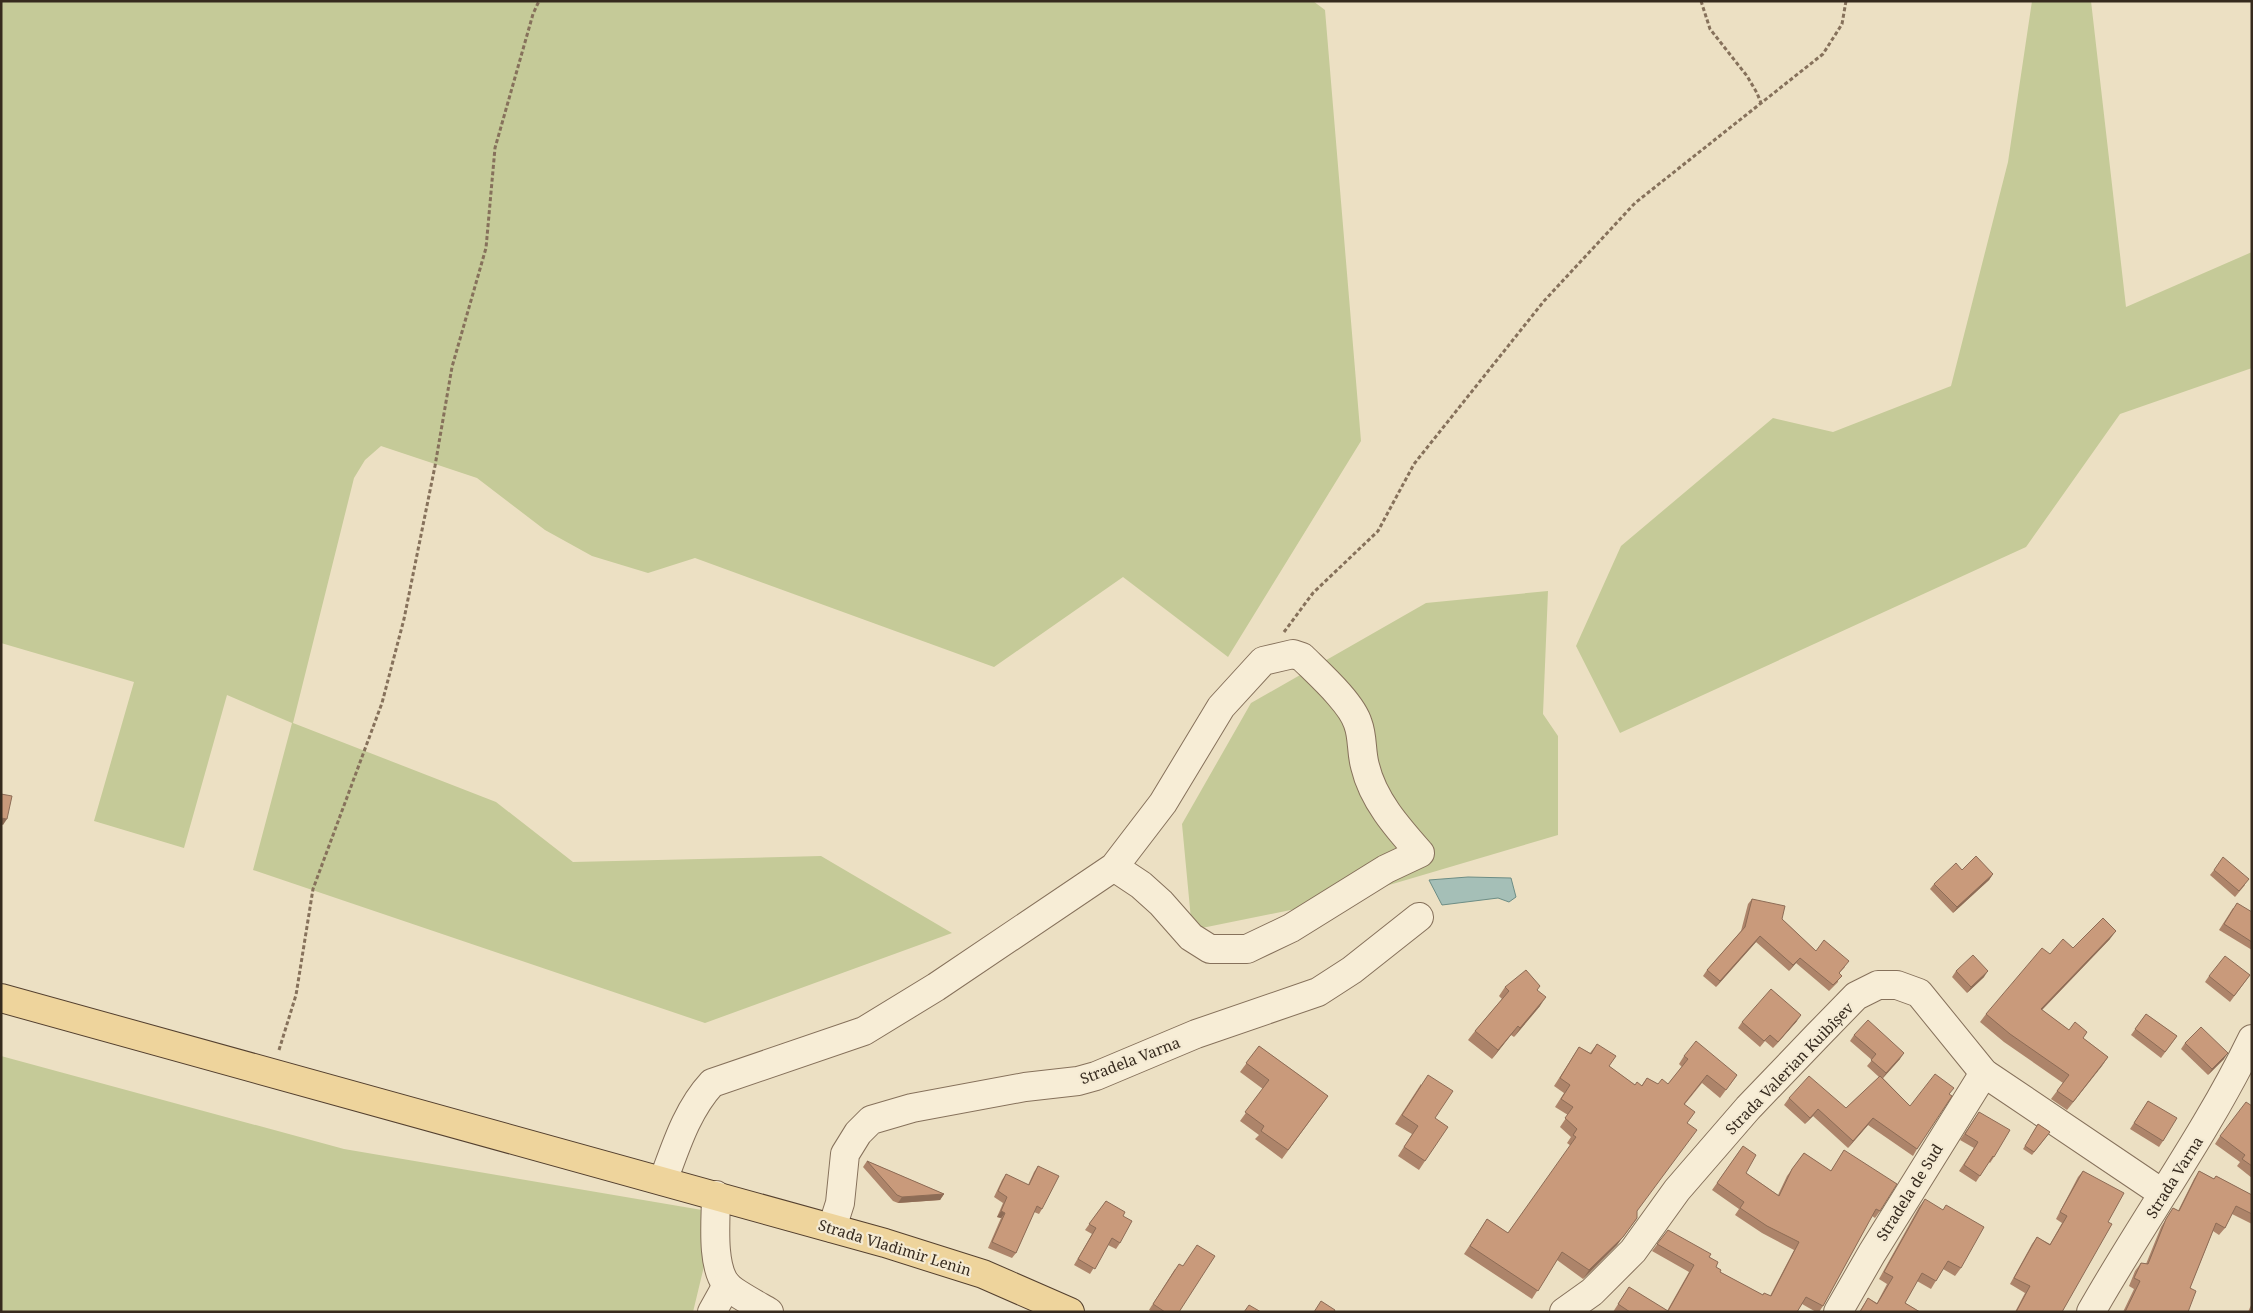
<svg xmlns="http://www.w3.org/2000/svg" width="2253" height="1313" viewBox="0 0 2253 1313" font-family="'Noto Serif',serif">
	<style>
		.green { fill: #c5ca98 }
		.water { fill: #a5bfb7; stroke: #6d8d85 }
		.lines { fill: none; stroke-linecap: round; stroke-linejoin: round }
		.minor-casing { stroke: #86715b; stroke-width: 30 }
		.major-casing { stroke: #54402f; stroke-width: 30 }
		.path { stroke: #86715b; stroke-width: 3; stroke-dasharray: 4 2.5; stroke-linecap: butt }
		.minor { stroke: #f7edd6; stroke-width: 28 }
		.major { stroke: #eed49c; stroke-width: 28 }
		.wall { fill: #ad846a }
		.shaded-wall { fill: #8d6c56 }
		.building { fill: #c99a7b; stroke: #8d6c56 }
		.labels { text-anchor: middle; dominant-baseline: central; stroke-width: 4.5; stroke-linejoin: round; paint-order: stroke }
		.street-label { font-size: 15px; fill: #362a1e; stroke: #f4ead3 }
	</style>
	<rect width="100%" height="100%" fill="#ece0c3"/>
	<g class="green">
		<path d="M1,1H1313L1325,10L1361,441L1228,657L1123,577L994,667L695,558L648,573L592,556L545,530L477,478L381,446L365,460L354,478L293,723L496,802L573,862L821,856L952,933L705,1023L253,870L292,723L227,695L184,848L94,821L134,682L1,643Z"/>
		<path d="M2032,1H2091L2126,307L2252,252V368L2120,414L2026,547L1620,733L1576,646L1621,546L1773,418L1833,432L1951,386L2008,162Z"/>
		<path d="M1548,591L1543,714L1558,736V835L1335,901L1192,930L1182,824L1251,703L1426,603Z"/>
		<path d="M1,1056L344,1149L702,1210L706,1258L693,1312H1Z"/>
	</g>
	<path class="water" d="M1468,877L1511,878L1516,897L1509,902L1498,898L1442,905L1429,880Z"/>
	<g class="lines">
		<g class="minor-casing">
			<g id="minor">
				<path d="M663,1181C676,1146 687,1110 712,1083L864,1031L936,987L1114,867L1163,803L1221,707L1263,661L1293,654L1302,657C1318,673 1352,703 1358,724C1363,737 1361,752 1365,766C1373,800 1397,827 1420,853L1386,869L1291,928L1247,949H1210L1191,937L1161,903L1141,885L1114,867"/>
				<path d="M716,1195C716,1219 711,1264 726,1284C732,1292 759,1306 769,1312"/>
				<path d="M832,1228L840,1203L845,1154L858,1133L871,1120L912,1108L1025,1087L1078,1081L1096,1076L1196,1034L1318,992L1352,970L1419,917"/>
				<path d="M712,1312L727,1285"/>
				<path d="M1564,1312L1592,1292L1633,1251L1677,1190L1748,1108L1818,1035L1856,996L1878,985H1897L1919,993L1984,1073L2162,1193"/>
				<path d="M1838,1312L1872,1253L1984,1073"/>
				<path d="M2091,1312C2143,1220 2206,1134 2252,1039"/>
			</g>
		</g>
		<g class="major-casing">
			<path id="major" d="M1,998L885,1243L983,1274L1070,1312"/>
		</g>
		<g class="path">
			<path d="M1701,1L1710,29L1747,76L1757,93L1761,103"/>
			<path d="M1284,632L1313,593L1378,531L1414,464L1544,301L1635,203L1823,54L1842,24L1846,1"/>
			<path d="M279,1050L296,995L313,889L382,703L404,619L435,466L452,367L486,248L495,148L533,14L539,1"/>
		</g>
		<use href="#minor" class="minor"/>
		<use href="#major" class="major"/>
	</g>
	<g class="wall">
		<path d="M1962,870L1993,874L1989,880L1953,913L1930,889L1934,884Z"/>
		<path d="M2214,870L2245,885L2235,897L2210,875Z"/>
		<path d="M1752,899L1782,919L1816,951L1845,967L1839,973L1838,982L1829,991L1796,963L1789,971L1756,942L1716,987L1703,976L1707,970L1741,931L1748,904Z"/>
		<path d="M2233,908L2252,917V950L2219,930Z"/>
		<path d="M2110,939L2042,1010L2069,1030L2083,1038L2108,1057L2067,1110L2051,1099L2063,1083L2004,1042L1980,1022L1986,1014L2050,954Z"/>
		<path d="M1956,971L1984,977L1967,993L1952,977Z"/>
		<path d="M2250,975L2230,1002L2205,982L2209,976Z"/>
		<path d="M1505,987L1537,990L1540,1006L1514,1037L1511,1035L1492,1059L1468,1040L1475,1031L1502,999L1499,996Z"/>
		<path d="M2146,1014L2177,1036L2161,1058L2131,1035Z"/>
		<path d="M1797,1021L1773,1048L1765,1041L1760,1047L1738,1028L1742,1022Z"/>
		<path d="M1854,1035L1900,1059L1883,1078L1910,1106L1949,1094L1917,1149L1913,1156L1868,1125L1848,1148L1813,1116L1805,1124L1784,1105L1789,1098L1846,1108L1879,1077L1867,1066L1872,1060L1850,1041Z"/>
		<path d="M2185,1043L2224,1059L2208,1075L2181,1049Z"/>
		<path d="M1597,1044L1609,1066L1635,1085H1642L1647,1078L1658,1084H1668L1682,1067L1679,1064L1684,1056L1737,1075L1720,1098L1702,1083L1685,1104L1687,1123L1637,1211V1218L1617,1245L1583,1279L1557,1260L1532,1299L1464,1254L1487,1219L1508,1233L1571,1146L1567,1143L1571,1137L1560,1127L1568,1115L1555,1107L1564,1093L1554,1086L1579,1047L1590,1053Z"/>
		<path d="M1259,1046L1328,1096L1282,1159L1255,1139L1259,1135L1240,1121L1263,1089L1240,1072Z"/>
		<path d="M1421,1084L1435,1118L1425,1161L1419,1170L1398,1156L1412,1134L1395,1124Z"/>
		<path d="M2148,1101L2163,1141L2159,1147L2130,1129Z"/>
		<path d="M2252,1106V1178L2237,1166L2240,1162L2215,1144L2220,1136Z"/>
		<path d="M1979,1112L1994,1157L1990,1163L1989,1162L1976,1182L1959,1171L1974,1148L1960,1140Z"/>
		<path d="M2038,1124L2050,1132L2032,1155L2023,1149Z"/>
		<path d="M1743,1146L1746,1173L1778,1195L1787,1176L1804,1153L1831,1171L1844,1150L1880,1211L1875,1218L1872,1216L1823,1306L1819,1312H1816L1802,1304L1797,1312H1613L1629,1287L1667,1311L1689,1272L1652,1251L1668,1230L1709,1257L1716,1267L1720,1272L1762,1295L1770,1296L1794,1250L1762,1233L1735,1215L1739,1209L1712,1190Z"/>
		<path d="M867,1161L944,1194L940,1200L898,1203L893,1201L863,1167Z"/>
		<path d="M1038,1166L1042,1209L1039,1214L1034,1212L1016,1253L1012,1258L988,1248L1001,1218L997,1217L1003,1203L994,1197L1002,1180L1006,1174L1028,1185L1034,1172Z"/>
		<path d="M2083,1171L2108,1222L2062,1312H2015L2025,1293L2010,1284L2032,1244L2037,1237L2050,1244L2062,1223L2056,1219L2078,1177Z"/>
		<path d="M2199,1171L2214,1179L2216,1176L2252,1195V1224L2232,1214L2225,1228L2219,1235L2213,1231L2190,1288L2188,1312H2123L2134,1289L2129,1286L2135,1271L2141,1263L2146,1264L2161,1227L2173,1208L2178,1211L2194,1179Z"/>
		<path d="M1925,1199L1961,1268L1955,1276L1943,1269L1931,1289L1917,1281L1905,1303L1920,1312H1859L1868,1298L1877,1303L1887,1284L1879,1279L1919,1207Z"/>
		<path d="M1106,1201L1123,1216L1120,1243L1116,1249L1108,1245L1090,1274L1074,1265L1092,1234L1085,1230Z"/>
		<path d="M1175,1269L1179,1312H1152L1149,1310Z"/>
		<path d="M2252,1303V1312H2248Z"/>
	</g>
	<g class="shaded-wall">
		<path d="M1,818L7,819L3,825L1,824Z"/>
		<path d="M1993,874L1989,880L1953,913L1957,907Z"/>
		<path d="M2116,931L2110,939L2035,1017L2041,1009Z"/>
		<path d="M1760,936L1756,942L1716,987L1720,981Z"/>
		<path d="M1800,958L1796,963L1789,971L1793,965Z"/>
		<path d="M1988,971L1984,977L1967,993L1971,987Z"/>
		<path d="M1546,997L1540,1006L1514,1037L1520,1028Z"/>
		<path d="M1801,1015L1797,1021L1773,1048L1778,1042Z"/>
		<path d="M1518,1026L1511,1035L1492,1059L1498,1050Z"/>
		<path d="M1904,1053L1900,1059L1882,1079L1886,1073Z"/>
		<path d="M2228,1053L2224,1059L2208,1075L2212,1069Z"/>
		<path d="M2108,1057L2102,1066L2067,1110L2073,1102Z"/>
		<path d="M1818,1109L1813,1116L1805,1124L1810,1118Z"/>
		<path d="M1873,1118L1868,1125L1848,1148L1853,1141Z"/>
		<path d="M944,1194L940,1200L898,1203L902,1197Z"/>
		<path d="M1001,1211L1005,1213L1001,1218L997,1217Z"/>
		<path d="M1637,1218L1617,1245L1583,1279L1589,1270Z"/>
	</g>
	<g class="building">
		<path d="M1,794L12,796L7,819L1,818Z"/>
		<path d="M1976,856L1993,874L1957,907L1934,884L1956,863L1962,870Z"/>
		<path d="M2223,857L2249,879L2239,891L2214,870Z"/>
		<path d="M1752,899L1785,906L1782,919L1816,951L1824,940L1849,961L1839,973L1842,976L1833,985L1800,958L1793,965L1760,936L1720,981L1707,970L1745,927Z"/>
		<path d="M2237,903L2252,912V942L2224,924Z"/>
		<path d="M2103,918L2116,931L2041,1009L2069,1030L2075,1022L2087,1032L2083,1038L2108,1057L2073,1102L2057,1091L2069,1075L2010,1034L1986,1014L2042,948L2050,954L2063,939L2073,948Z"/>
		<path d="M1973,955L1988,971L1971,987L1956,971Z"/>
		<path d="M2225,956L2250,975L2234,996L2209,976Z"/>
		<path d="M1526,970L1540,986L1537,990L1546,997L1520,1028L1518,1026L1498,1050L1475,1031L1509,991L1505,987Z"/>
		<path d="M1771,989L1801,1015L1778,1042L1770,1035L1764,1041L1742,1022Z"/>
		<path d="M2146,1014L2177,1036L2165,1052L2135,1029Z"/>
		<path d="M1868,1020L1904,1053L1886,1073L1871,1060L1876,1054L1854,1035Z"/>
		<path d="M2201,1027L2228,1053L2212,1069L2185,1043Z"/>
		<path d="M1696,1041L1737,1075L1726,1090L1707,1075L1684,1104L1695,1112L1687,1123L1697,1130L1637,1211V1218L1623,1237L1589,1270L1562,1252L1538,1291L1470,1246L1487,1219L1508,1233L1576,1137L1573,1135L1577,1129L1565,1118L1573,1107L1561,1099L1570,1085L1560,1078L1579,1047L1591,1054L1597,1044L1616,1056L1609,1066L1635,1085L1637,1082L1642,1086L1647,1078L1658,1084L1662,1079L1668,1084L1688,1059L1684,1056Z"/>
		<path d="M1259,1046L1328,1096L1288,1150L1261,1131L1264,1126L1245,1112L1269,1080L1246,1063Z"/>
		<path d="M1935,1074L1954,1088L1949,1094L1952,1096L1917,1149L1873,1118L1853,1141L1818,1109L1810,1118L1789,1098L1809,1076L1846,1108L1880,1076L1910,1106Z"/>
		<path d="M1428,1075L1453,1091L1435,1118L1448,1127L1425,1161L1404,1147L1418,1126L1402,1115Z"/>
		<path d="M2148,1101L2177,1118L2163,1141L2134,1123Z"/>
		<path d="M2246,1102L2252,1106V1166L2242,1159L2245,1155L2220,1136Z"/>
		<path d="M1979,1112L2010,1130L1994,1157L1993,1156L1980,1176L1964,1165L1978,1142L1965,1134Z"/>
		<path d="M2038,1124L2050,1132L2034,1152L2025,1146Z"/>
		<path d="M1743,1146L1756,1155L1746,1173L1779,1196L1792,1169L1804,1153L1831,1171L1844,1150L1897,1184L1880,1211L1876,1209L1823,1306L1806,1297L1797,1312H1630L1618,1304L1629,1287L1668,1311L1694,1265L1657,1244L1668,1230L1711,1254L1709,1257L1718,1262L1716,1267L1721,1270L1720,1272L1763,1295L1764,1293L1771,1296L1799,1242L1767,1226L1740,1208L1744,1202L1717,1183Z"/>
		<path d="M867,1161L944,1194L902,1197L897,1195Z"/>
		<path d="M1038,1166L1059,1176L1042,1209L1037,1206L1016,1253L992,1242L1005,1213L1001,1211L1007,1197L998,1191L1006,1174L1029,1185Z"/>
		<path d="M2083,1171L2124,1193L2108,1222L2112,1224L2062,1312H2016L2030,1286L2014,1278L2037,1237L2050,1245L2067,1216L2060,1212Z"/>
		<path d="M2199,1171L2214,1179L2216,1176L2252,1195V1214L2236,1206L2225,1228L2216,1223L2190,1288L2196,1291L2188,1312H2125L2140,1281L2134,1278L2141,1263L2148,1264L2166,1219L2173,1208L2179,1211Z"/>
		<path d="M1925,1199L1943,1210L1946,1205L1984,1227L1961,1268L1948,1261L1936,1281L1922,1273L1905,1303L1920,1312H1860L1868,1298L1877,1304L1893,1277L1884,1272Z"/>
		<path d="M1106,1201L1125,1212L1123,1216L1132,1221L1120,1243L1112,1238L1095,1269L1078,1259L1096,1228L1089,1224Z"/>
		<path d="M1197,1245L1215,1256L1179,1312H1165L1153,1304L1179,1264L1183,1266Z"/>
		<path d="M1321,1301L1335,1310L1334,1312H1314Z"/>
		<path d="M1249,1305L1261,1312H1244Z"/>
	</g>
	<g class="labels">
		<g class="street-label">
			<text transform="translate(1130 1060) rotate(-21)">Stradela Varna</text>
			<text transform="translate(1789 1068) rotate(-46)">Strada Valerian Kuibîșev</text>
			<text transform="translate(2174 1177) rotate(-58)">Strada Varna</text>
			<text transform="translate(1909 1192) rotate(-58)">Stradela de Sud</text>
			<text transform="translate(895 1247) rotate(17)">Strada Vladimir Lenin</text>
		</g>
	</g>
	<rect width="2253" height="1313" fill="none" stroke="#362a1e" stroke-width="5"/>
</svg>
